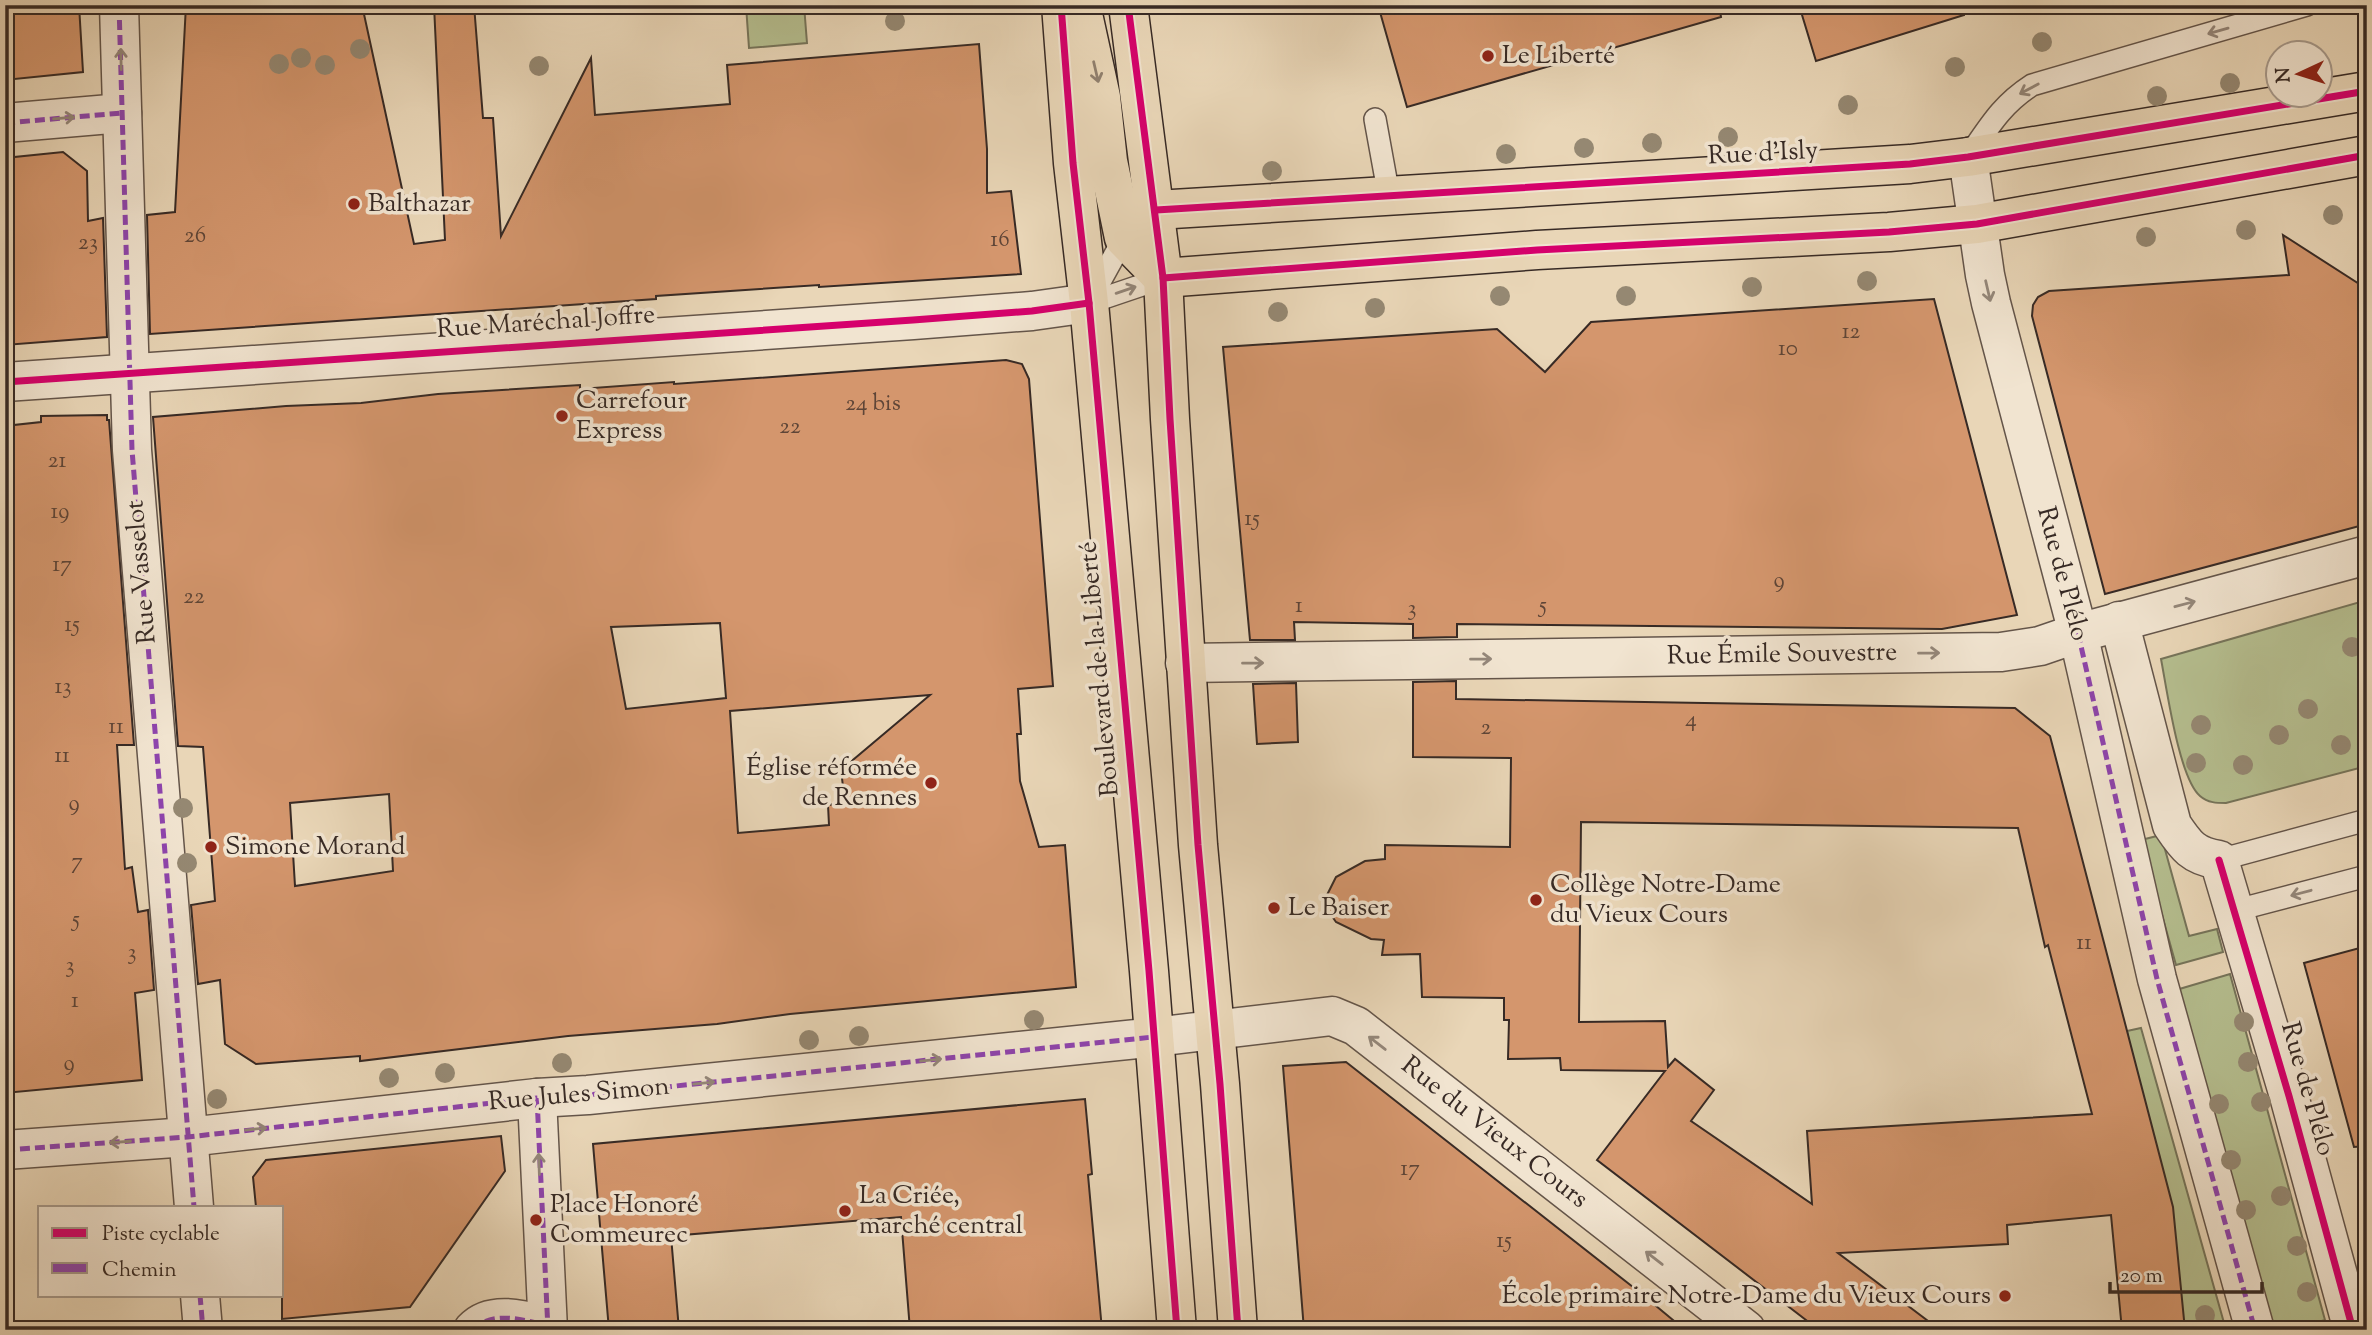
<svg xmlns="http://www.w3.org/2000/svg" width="2372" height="1335" viewBox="0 0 2372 1335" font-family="'Sorts Mill Goudy',serif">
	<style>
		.green { fill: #b5be8f; stroke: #76745a; stroke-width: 2 }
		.building { fill: #d4966d; stroke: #372a25; stroke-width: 2; fill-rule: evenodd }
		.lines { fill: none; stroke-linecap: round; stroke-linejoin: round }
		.lane-casing { stroke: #64554a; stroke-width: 24 }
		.street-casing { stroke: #64554a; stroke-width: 41 }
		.primary-casing { stroke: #372a25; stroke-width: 41 }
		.lane { stroke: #f1e4d0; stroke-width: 21 }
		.street { stroke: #f1e4d0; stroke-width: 38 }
		.primary { stroke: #e9d6b7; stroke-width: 38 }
		.quiet { stroke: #8e44ad; stroke-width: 5; stroke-dasharray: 10 5; stroke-linecap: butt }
		.cycleway-casing { stroke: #f1e4d0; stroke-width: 11 }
		.cycleway { stroke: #d6006c; stroke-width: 7 }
		.tree { fill: #958872 }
		.oneway { stroke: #94877a }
		.oneway2 { stroke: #90806e }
		.poi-dot { fill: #8f2418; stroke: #f1e4d0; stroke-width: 2.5 }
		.labels { text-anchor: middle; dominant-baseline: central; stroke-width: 7; stroke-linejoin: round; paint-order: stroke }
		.number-label { font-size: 23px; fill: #5e4537 }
		.poi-label { font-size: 26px; fill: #372a25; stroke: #f1e4d0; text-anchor: start }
		.street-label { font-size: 26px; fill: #372a25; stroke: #f1e4d0 }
	</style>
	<rect width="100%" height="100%" fill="#e9d6b7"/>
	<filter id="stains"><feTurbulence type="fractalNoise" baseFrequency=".00286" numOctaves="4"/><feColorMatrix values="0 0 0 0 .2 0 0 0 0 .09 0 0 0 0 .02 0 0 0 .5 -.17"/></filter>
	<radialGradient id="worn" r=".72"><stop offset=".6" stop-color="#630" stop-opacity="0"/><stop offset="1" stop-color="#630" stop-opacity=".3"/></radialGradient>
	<g class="green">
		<path d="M746,5H804L807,43L749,48Z"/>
		<path d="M2367,600V766L2226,803C2217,803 2208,803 2200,796C2179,778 2167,690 2161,659Z"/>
		<path d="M2161,835L2189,936L2217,929L2223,952L2176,965L2141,840Z"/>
		<path d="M2230,974L2325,1320L2291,1330H2271L2176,990Z"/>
		<path d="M2141,1028L2226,1330H2185L2127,1031Z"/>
	</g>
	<g class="building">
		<path d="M5,5H79L83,72L5,80Z"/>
		<path d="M186,5H362L414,244L445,240L434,5H474L483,118H493L501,236L591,58L595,115L730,104L727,65L979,44L987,149V193L1011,191L1021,274L819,287V285L656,296V299L150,334L147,215L175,212Z"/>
		<path d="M1378,5H1719L1721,17L1407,107Z"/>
		<path d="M1799,5H1963L1964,15L1816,61Z"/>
		<path d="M63,152L87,171L88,221L103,218L107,337L5,345V158Z"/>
		<path d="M2283,235L2367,289V524L2105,594L2032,316L2033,305L2038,297L2049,291L2289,275Z"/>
		<path d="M1934,299L2017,615L1942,629L1457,624V637L1413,638V624L1294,622L1295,640H1250L1223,347L1497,329L1545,372L1591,322Z"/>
		<path d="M1006,360L1022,364L1029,379L1053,686L1018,689L1021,734H1017L1020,781L1039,847L1065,845L1076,987L790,1014L717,1024L568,1036L360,1061V1056L256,1064L225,1044L220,980L198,984L191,905L215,901L203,747L178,746L153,417L286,406L361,403L438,394L580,385V389L674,382V384ZM720,623L726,698L626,709L611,627ZM930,695L841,770L845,803L828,805L829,825L738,833L730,711ZM389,794L393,871L295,886L290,803Z"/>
		<path d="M107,415V420H109L134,745H117L125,869L132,867L138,912L148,910L154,990L135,993L142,1080L5,1093V426L41,422V416Z"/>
		<path d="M1456,681V699L2015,708L2050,736L2173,1207L2185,1330H2122L2111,1215L2007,1225L2008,1244L1838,1253L1940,1330H1819L1597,1160L1665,1071L1561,1070L1560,1058L1508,1059L1509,1020H1504V998L1422,997L1420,954L1382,955L1384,940L1371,939L1336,922L1329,912L1327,895L1336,877L1365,861L1385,859V845L1510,847L1511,758L1413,757V682ZM1581,822L2018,828L2045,947L2048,945L2092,1114L1807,1131L1812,1204L1691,1121L1714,1090L1675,1059L1668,1067L1665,1021L1579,1022Z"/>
		<path d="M1296,683L1298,742L1257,744L1253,684Z"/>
		<path d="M2367,946V1146L2354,1147L2304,963Z"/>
		<path d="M1346,1062L1638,1291L1685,1330H1304L1283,1066Z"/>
		<path d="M1085,1099L1092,1174L1088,1175L1102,1330H910L901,1217L671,1236L679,1330H609L593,1144Z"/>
		<path d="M501,1136L505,1171L410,1307L282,1319V1207H256L253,1177L266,1160Z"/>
	</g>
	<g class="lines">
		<g class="lane-casing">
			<g id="lane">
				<path d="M1375,119L1389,196"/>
				<path d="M1968,157C1989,127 2001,105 2032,85L2307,5"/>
				<path d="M1091,298L1124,238L1130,233"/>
				<path d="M1089,303L1163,278"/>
				<path d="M2219,860L2367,820"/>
				<path d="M2233,911L2367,876"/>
			</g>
		</g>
		<g class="street-casing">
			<g id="street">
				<path d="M119,5L132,450L194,1207"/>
				<path d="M5,123L122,113"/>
				<path d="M1968,157L1985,275L1991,303L2078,633L2157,979L2255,1330"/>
				<path d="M5,382L913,320L1032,311L1089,303"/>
				<path d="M2119,621L2172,825C2186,846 2193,856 2219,860L2289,1096L2353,1330"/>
				<path d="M1185,663L2001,652L2040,646L2078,633L2367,555"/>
				<path d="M537,1098L548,1330"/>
				<path d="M5,1150L188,1137L537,1098L588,1095L1137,1039L1332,1016L1356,1026L1746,1330"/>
				<path d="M200,1295L203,1330"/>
				<path d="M473,1330C491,1310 525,1320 548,1326"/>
			</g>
		</g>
		<g class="primary-casing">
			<g id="primary">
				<path d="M1061,5L1073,163L1089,303L1149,971L1177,1330"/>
				<path d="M1081,5L1101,97L1108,161L1124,238L1163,278"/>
				<path d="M1128,5L1163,278L1170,419L1198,845L1220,1084L1238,1330"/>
				<path d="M1156,210L1910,164L1968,157L2367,91"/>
				<path d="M1163,278L1537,250L1889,232L1977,224L2367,155"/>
			</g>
		</g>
		<use href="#lane" class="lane"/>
		<use href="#street" class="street"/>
		<use href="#primary" class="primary"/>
		<g class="quiet">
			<path d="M119,5L132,450L194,1207"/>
			<path d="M5,123L122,113"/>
			<path d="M2078,633L2157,979L2255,1330"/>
			<path d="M537,1098L548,1330"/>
			<path d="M5,1150L188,1137L537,1098L588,1095L1153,1037"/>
			<path d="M200,1295L203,1330"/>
			<path d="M473,1330C491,1310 525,1320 548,1326"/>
		</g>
		<g class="cycleway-casing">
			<g id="cycleway">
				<path d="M1061,5L1073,163L1089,303L1149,971L1177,1330"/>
				<path d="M1128,5L1163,278L1170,419L1198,845L1220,1084L1238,1330"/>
				<path d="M1156,210L1910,164L1968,157L2367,91"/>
				<path d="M1163,278L1537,250L1889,232L1977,224L2367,155"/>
				<path d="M5,382L913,320L1032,311L1089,303"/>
				<path d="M2219,860L2289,1096L2353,1330"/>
			</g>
		</g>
		<use href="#cycleway" class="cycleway"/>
	</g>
	<g class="tree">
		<circle cx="895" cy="21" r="10"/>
		<circle cx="2042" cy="42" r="10"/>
		<circle cx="360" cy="49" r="10"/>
		<circle cx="301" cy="58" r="10"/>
		<circle cx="279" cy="64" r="10"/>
		<circle cx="325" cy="65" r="10"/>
		<circle cx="539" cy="66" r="10"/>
		<circle cx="1955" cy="67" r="10"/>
		<circle cx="2230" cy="83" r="10"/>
		<circle cx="2157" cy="96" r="10"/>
		<circle cx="1848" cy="105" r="10"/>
		<circle cx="1728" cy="137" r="10"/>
		<circle cx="1652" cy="143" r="10"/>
		<circle cx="1584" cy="148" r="10"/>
		<circle cx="1506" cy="154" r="10"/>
		<circle cx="1272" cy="171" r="10"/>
		<circle cx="2333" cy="215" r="10"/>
		<circle cx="2246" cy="230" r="10"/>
		<circle cx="2146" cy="237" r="10"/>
		<circle cx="1867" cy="281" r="10"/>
		<circle cx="1752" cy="287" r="10"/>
		<circle cx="1500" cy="296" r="10"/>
		<circle cx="1626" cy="296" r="10"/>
		<circle cx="1375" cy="308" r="10"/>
		<circle cx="1278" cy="312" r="10"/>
		<circle cx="2352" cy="647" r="10"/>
		<circle cx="2308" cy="709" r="10"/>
		<circle cx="2201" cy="725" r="10"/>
		<circle cx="2279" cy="735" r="10"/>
		<circle cx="2341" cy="745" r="10"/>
		<circle cx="2196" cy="763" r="10"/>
		<circle cx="2243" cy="765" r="10"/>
		<circle cx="183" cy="808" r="10"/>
		<circle cx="187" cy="863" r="10"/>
		<circle cx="1034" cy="1020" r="10"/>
		<circle cx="2244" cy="1022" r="10"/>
		<circle cx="859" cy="1036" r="10"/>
		<circle cx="809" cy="1040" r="10"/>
		<circle cx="2248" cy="1062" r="10"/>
		<circle cx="562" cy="1063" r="10"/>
		<circle cx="445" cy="1073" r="10"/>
		<circle cx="389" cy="1078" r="10"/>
		<circle cx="217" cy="1099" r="10"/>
		<circle cx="2261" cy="1102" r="10"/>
		<circle cx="2219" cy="1104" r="10"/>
		<circle cx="2231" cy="1160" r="10"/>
		<circle cx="2281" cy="1196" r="10"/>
		<circle cx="2246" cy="1210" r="10"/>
		<circle cx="2297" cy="1246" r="10"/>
		<circle cx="2307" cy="1292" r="10"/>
		<circle cx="2205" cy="1315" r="10"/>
	</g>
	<defs><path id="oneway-shaft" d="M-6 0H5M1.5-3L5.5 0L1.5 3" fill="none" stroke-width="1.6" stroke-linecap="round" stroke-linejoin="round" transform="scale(1.75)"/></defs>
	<g class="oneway">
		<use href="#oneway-shaft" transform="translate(2218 31) rotate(164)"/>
		<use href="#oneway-shaft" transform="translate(121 59) rotate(-91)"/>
		<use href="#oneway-shaft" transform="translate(2029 89) rotate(152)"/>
		<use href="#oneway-shaft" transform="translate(64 118) rotate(-5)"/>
		<use href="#oneway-shaft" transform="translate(1126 290) rotate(-19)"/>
		<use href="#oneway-shaft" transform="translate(1988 291) rotate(77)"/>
		<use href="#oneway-shaft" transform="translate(2185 604) rotate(-15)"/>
		<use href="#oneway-shaft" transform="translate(1929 653) rotate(-1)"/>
		<use href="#oneway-shaft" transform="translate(1481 659) rotate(-1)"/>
		<use href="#oneway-shaft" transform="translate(1253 663) rotate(-1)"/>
		<use href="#oneway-shaft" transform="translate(2301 893) rotate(165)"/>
		<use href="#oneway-shaft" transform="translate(1377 1043) rotate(-142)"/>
		<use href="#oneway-shaft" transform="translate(931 1060) rotate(-6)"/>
		<use href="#oneway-shaft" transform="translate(704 1083) rotate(-6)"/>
		<use href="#oneway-shaft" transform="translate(256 1129) rotate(-6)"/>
		<use href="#oneway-shaft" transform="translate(120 1142) rotate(176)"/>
		<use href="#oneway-shaft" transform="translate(539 1164) rotate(-92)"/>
		<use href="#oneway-shaft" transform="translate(1654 1258) rotate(-142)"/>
	</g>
	<use class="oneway2" href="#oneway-shaft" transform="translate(1096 72) rotate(77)"/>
	<g class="poi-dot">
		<circle cx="1488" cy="56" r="7"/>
		<circle cx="354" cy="204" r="7"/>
		<circle cx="562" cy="416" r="7"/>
		<circle cx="931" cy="783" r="7"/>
		<circle cx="211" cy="847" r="7"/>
		<circle cx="1536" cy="900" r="7"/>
		<circle cx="1274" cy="908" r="7"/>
		<circle cx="845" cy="1211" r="7"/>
		<circle cx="536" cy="1220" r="7"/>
		<circle cx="2005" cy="1296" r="7"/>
	</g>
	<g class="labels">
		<g class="number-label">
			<text x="195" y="236">26</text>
			<text x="1000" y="240">16</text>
			<text x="88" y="243">23</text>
			<text x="1851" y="332">12</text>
			<text x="1788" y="349">10</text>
			<text x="873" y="404">24 bis</text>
			<text x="790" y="427">22</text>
			<text x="57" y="461">21</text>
			<text x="60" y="512">19</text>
			<text x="1252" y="519">15</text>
			<text x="62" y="565">17</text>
			<text x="1779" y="581">9</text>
			<text x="194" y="597">22</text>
			<text x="1299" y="606">1</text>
			<text x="1543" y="606">5</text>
			<text x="1412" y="609">3</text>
			<text x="72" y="625">15</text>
			<text x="63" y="687">13</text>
			<text x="1691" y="720">4</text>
			<text x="116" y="727">11</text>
			<text x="1486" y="728">2</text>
			<text x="62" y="756">11</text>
			<text x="74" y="804">9</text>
			<text x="77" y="862">7</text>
			<text x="76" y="920">5</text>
			<text x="2084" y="943">11</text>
			<text x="132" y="953">3</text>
			<text x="70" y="966">3</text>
			<text x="75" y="1001">1</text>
			<text x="69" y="1064">9</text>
			<text x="1410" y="1169">17</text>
			<text x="1504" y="1241">15</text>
		</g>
		<g class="poi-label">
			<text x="1502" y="56">Le Liberté</text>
			<text x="368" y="204">Balthazar</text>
			<text x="576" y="401">Carrefour<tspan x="576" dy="30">Express</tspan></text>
			<text x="917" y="768" text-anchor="end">Église réformée<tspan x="917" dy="30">de Rennes</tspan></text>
			<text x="225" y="847">Simone Morand</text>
			<text x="1550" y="885">Collège Notre-Dame<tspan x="1550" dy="30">du Vieux Cours</tspan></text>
			<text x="1288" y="908">Le Baiser</text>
			<text x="859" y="1196">La Criée,<tspan x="859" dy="30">marché central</tspan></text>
			<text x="550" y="1205">Place Honoré<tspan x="550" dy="30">Commeurec</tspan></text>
			<text x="1991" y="1296" text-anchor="end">École primaire Notre-Dame du Vieux Cours</text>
		</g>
		<g class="street-label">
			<text transform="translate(1763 154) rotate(-3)">Rue d'Isly</text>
			<text transform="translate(546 323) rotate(-4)">Rue Maréchal Joffre</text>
			<text transform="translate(142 572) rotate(-95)">Rue Vasselot</text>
			<text transform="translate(2062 574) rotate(75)">Rue de Plélo</text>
			<text transform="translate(1782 655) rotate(-1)">Rue Émile Souvestre</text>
			<text transform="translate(1100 669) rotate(-95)">Boulevard de la Liberté</text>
			<text transform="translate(2307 1089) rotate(74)">Rue de Plélo</text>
			<text transform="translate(579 1095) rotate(-5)">Rue Jules Simon</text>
			<text transform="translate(1494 1133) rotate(38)">Rue du Vieux Cours</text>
		</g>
	</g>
	<rect width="2372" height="1335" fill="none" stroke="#e9d6b7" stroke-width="28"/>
	<rect x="7" y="7" width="2358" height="1321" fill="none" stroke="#372a25" stroke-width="3.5"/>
	<rect x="14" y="14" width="2344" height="1307" fill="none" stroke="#372a25" stroke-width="2"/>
	<rect x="38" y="1206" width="245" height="91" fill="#f1e4d0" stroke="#a79a8c" stroke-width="2"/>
	<rect x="52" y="1228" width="35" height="10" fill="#d6006c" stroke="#a79a8c" stroke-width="2"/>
	<text x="102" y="1240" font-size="21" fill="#372a25">Piste cyclable</text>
	<rect x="52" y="1263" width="35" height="10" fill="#8e44ad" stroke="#a79a8c" stroke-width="2"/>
	<text x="102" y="1276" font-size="21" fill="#372a25">Chemin</text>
	<g transform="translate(2299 74) rotate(266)"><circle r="33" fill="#f1e4d0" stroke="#a79a8c" stroke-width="2"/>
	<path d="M0-5L12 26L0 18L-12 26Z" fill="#8f2418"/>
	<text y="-10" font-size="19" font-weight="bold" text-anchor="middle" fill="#372a25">N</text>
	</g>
	<path d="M2110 1282v10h152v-10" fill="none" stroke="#372a25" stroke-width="3.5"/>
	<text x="2120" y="1282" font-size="21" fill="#372a25" stroke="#f1e4d0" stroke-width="5" paint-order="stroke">20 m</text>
	<rect width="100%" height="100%" filter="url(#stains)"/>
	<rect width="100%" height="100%" fill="url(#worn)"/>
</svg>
